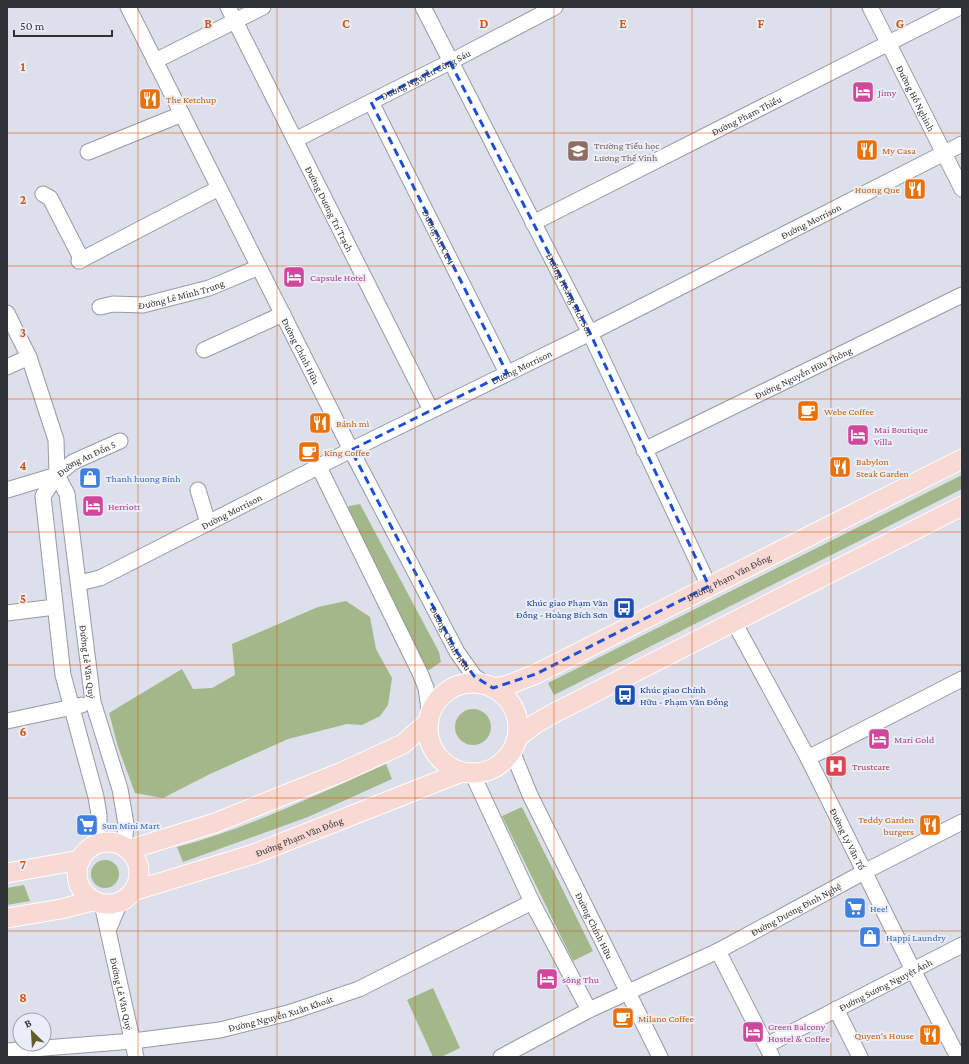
<svg xmlns="http://www.w3.org/2000/svg" width="969" height="1064" viewBox="0 0 969 1064" font-family="'Crimson Pro',serif">
	<style>
		.green { fill: #a2b889 }
		.lines { fill: none; stroke-linecap: round; stroke-linejoin: round }
		.minor-casing { stroke: #9799a4; stroke-width: 17 }
		.major-casing { stroke: #fff; stroke-width: 21 }
		.minor { stroke: #fff; stroke-width: 15 }
		.major { stroke: #f8d9d4; stroke-width: 19 }
		.marked { fill: none; stroke: #1d4ed8; stroke-width: 3; stroke-dasharray: 8 5; stroke-linejoin: round }
		.grid { fill: none; stroke: #d65510; stroke-width: 1; stroke-opacity: 0.55 }
		.labels { text-anchor: middle; dominant-baseline: central; stroke-width: 4; stroke-linejoin: round; paint-order: stroke }
		.street-label { font-size: 10px; fill: #313237; stroke: #ebedf9 }
		.hotel-label { font-size: 10px; fill: #b23c85; stroke: #ebedf9; text-anchor: start }
		.food-label { font-size: 10px; fill: #c56008; stroke: #ebedf9; text-anchor: start }
		.education-label { font-size: 10px; fill: #785e54; stroke: #ebedf9; text-anchor: start }
		.shop-label { font-size: 10px; fill: #366cbe; stroke: #ebedf9; text-anchor: start }
		.transit-label { font-size: 10px; fill: #164399; stroke: #ebedf9; text-anchor: end }
		.health-label { font-size: 10px; fill: #be3a42; stroke: #ebedf9; text-anchor: start }
		.grid-label { font-size: 13px; text-anchor: middle; font-weight: bold; fill: #d65510; stroke: #ebedf9; stroke-width: 4; stroke-linejoin: round; paint-order: stroke }
	</style>
	<rect width="100%" height="100%" fill="#dde0eb"/>
	<g class="green">
		<path d="M962,475V489L554,695L548,683Z"/>
		<path d="M360,504L439,652L441,662L429,670L423,668L344,512L349,506Z"/>
		<path d="M346,601L370,617L376,649L392,678L388,705L380,716L362,725L347,724L288,739L210,774L163,798L135,793L118,747L109,713L182,669L193,689L212,688L235,675L232,644L318,607Z"/>
		<circle cx="473" cy="727" r="18"/>
		<path d="M386,764L392,779L308,817L183,862L177,847C249,828 318,794 386,764Z"/>
		<path d="M522,807L593,951L573,961L502,816Z"/>
		<circle cx="105" cy="874" r="14"/>
		<path d="M24,885L30,901L7,905V888Z"/>
		<path d="M433,988L460,1048L441,1057H433L407,1000Z"/>
	</g>
	<g class="lines">
		<g class="minor-casing">
			<g id="minor">
				<path id="s1" d="M128,7L351,450L457,652L474,676L488,686"/>
				<path id="s2" d="M228,7L431,410"/>
				<path id="s3" d="M423,7L590,333L709,586"/>
				<path id="s4" d="M870,7L962,189"/>
				<path d="M155,61L263,7"/>
				<path id="s5" d="M371,102L507,373"/>
				<path id="s6" d="M295,140L450,62L555,7"/>
				<path d="M88,152L182,114"/>
				<path d="M43,194L50,198L82,260"/>
				<path id="s7" d="M533,223L960,7"/>
				<path d="M79,261L219,188"/>
				<path id="s8" d="M100,307L113,304L143,305L209,288L259,267"/>
				<path id="s9" d="M7,313L29,357L56,440L57,475L67,494L93,702L120,789L126,824L124,847"/>
				<path d="M204,350L283,314"/>
				<path d="M7,367L29,357"/>
				<path id="s10" d="M644,450L962,295"/>
				<path d="M319,467L420,673L426,688L430,716"/>
				<path d="M57,475L43,496L63,675L96,797L99,815V843"/>
				<path id="s11" d="M7,490L57,475L73,462L120,441"/>
				<path d="M198,490L208,523"/>
				<path id="s12" d="M79,583L100,578L351,450L590,333L962,144"/>
				<path d="M7,613L55,607"/>
				<path id="s13" d="M734,622L808,758L913,970L958,1057"/>
				<path d="M7,721L82,705"/>
				<path id="s14" d="M512,751L530,795L660,1057"/>
				<path d="M808,758L962,679"/>
				<path d="M472,773L532,902L589,1010"/>
				<path id="s15" d="M102,904L136,1057"/>
				<path d="M108,931L120,902"/>
				<path d="M718,951L772,1057"/>
				<path d="M836,1009L860,1057"/>
				<path id="s16" d="M767,1045L962,945"/>
				<path id="s17" d="M7,1051L133,1041L220,1030L288,1013L359,989L532,902"/>
				<path id="s18" d="M501,1057L589,1010L718,951L864,872L962,822"/>
			</g>
		</g>
		<g class="major-casing">
			<g id="major">
				<circle cx="473" cy="728" r="45"/>
				<path id="s19" d="M493,688L508,685L536,674L962,459"/>
				<path d="M517,738L535,724L554,713L962,506"/>
				<circle cx="108" cy="873" r="31"/>
				<path d="M128,850L215,823L342,772L403,744L429,721"/>
				<path d="M7,873L80,860"/>
				<path id="s20" d="M133,891L254,854L462,772"/>
				<path d="M7,918L61,909L92,901"/>
			</g>
		</g>
		<use href="#minor" class="minor"/>
		<use href="#major" class="major"/>
	</g>
	<path class="marked" d="M450,62L590,333L709,586L536,674L493,688L474,676L457,652L351,450L507,373L371,102Z"/>
	<path class="grid" d="M138,7V1057M277,7V1057M415,7V1057M554,7V1057M692,7V1057M831,7V1057M7,133H962M7,266H962M7,399H962M7,532H962M7,665H962M7,798H962M7,931H962"/>
	<defs>
		<g id="hotel-square" transform="scale(1.15)"><rect x="-9" y="-9" width="18" height="18" rx="4" fill="#d1479c" stroke="#ebedf9"/><path d="M-6-4.5h1.5V1H6V5H4.5V3h-9V5H-6ZM-4 0a1.8 1.8 0 1 1 3.6 0ZM.5 0V-2.5h3Q6-2.5 6 0Z" fill="#fff"/></g>
		<g id="restaurant-square" transform="scale(1.15)"><rect x="-9" y="-9" width="18" height="18" rx="4" fill="#e8710a" stroke="#ebedf9"/><path d="M-5-6h1v4h1v-4h1v4h1v-4h1v5L-1.5 .5V6h-2V.5L-5-1ZM5-6V6H3V1.5H1.5Q1.5-4 5-6Z" fill="#fff"/></g>
		<g id="school-square" transform="scale(1.15)"><rect x="-9" y="-9" width="18" height="18" rx="4" fill="#8d6e63" stroke="#ebedf9"/><path d="M0-5L7-2L0 1L-7-2ZM-4 1L0 2.5L4 1V4Q0 6-4 4Z" fill="#fff"/></g>
		<g id="cafe-square" transform="scale(1.15)"><rect x="-9" y="-9" width="18" height="18" rx="4" fill="#e8710a" stroke="#ebedf9"/><path d="M-5.5-4.5H6V0H3Q3 3.5 0 3.5H-2.5Q-5.5 3.5-5.5 0ZM3-3.2v2h1.7v-2ZM-6 4.5H4V6H-6Z" fill="#fff"/></g>
		<g id="shop-square" transform="scale(1.15)"><rect x="-9" y="-9" width="18" height="18" rx="4" fill="#3f7fe0" stroke="#ebedf9"/><path d="M-5-2.5h2.3a2.7 3.5 0 0 1 5.4 0H5L5.5 6h-11ZM-1.5-2.5h3a1.5 2.3 0 0 0-3 0Z" fill="#fff"/></g>
		<g id="bus-square" transform="scale(1.15)"><rect x="-9" y="-9" width="18" height="18" rx="4" fill="#1a4fb4" stroke="#ebedf9"/><path d="M-5-6H5V4H4V6H2V4H-2V6H-4V4H-5ZM-3.5-4V0h7V-4ZM-3.5 1.2v1.5H-2V1.2ZM2 1.2v1.5H3.5V1.2Z" fill="#fff"/></g>
		<g id="hospital-square" transform="scale(1.15)"><rect x="-9" y="-9" width="18" height="18" rx="4" fill="#e0444e" stroke="#ebedf9"/><path d="M-5-5h3v3.5h4V-5h3V5h-3V1.5h-4V5h-3Z" fill="#fff"/></g>
		<g id="supermarket-square" transform="scale(1.15)"><rect x="-9" y="-9" width="18" height="18" rx="4" fill="#3f7fe0" stroke="#ebedf9"/><path d="M-6-5.5h2.5l.6 2H6L4.5 2H-2.5L-4.4-4H-6ZM-1.5 3.2a1.3 1.3 0 1 0 .1 0ZM3 3.2a1.3 1.3 0 1 0 .1 0Z" fill="#fff"/></g>
	</defs>
	<g fill-rule="evenodd">
		<use href="#hotel-square" x="863" y="92"/>
		<use href="#restaurant-square" x="150" y="99"/>
		<use href="#restaurant-square" x="867" y="150"/>
		<use href="#school-square" x="578" y="151"/>
		<use href="#restaurant-square" x="915" y="189"/>
		<use href="#hotel-square" x="294" y="277"/>
		<use href="#cafe-square" x="808" y="411"/>
		<use href="#restaurant-square" x="320" y="423"/>
		<use href="#hotel-square" x="858" y="435"/>
		<use href="#cafe-square" x="309" y="452"/>
		<use href="#restaurant-square" x="840" y="467"/>
		<use href="#shop-square" x="90" y="478"/>
		<use href="#hotel-square" x="93" y="506"/>
		<use href="#bus-square" x="624" y="608"/>
		<use href="#bus-square" x="625" y="695"/>
		<use href="#hotel-square" x="879" y="739"/>
		<use href="#hospital-square" x="836" y="766"/>
		<use href="#supermarket-square" x="87" y="825"/>
		<use href="#restaurant-square" x="930" y="825"/>
		<use href="#supermarket-square" x="855" y="908"/>
		<use href="#shop-square" x="870" y="937"/>
		<use href="#hotel-square" x="547" y="979"/>
		<use href="#cafe-square" x="623" y="1018"/>
		<use href="#hotel-square" x="753" y="1032"/>
		<use href="#restaurant-square" x="930" y="1035"/>
	</g>
	<g class="labels">
		<g class="street-label">
			<text stroke="none"><textPath href="#s6" startOffset="146">Đường Nguyễn Công Sáu</textPath></text>
			<text stroke="none"><textPath href="#s4" startOffset="102">Đường Hồ Nghinh</textPath></text>
			<text stroke="none"><textPath href="#s7" startOffset="239">Đường Phạm Thiều</textPath></text>
			<text stroke="none"><textPath href="#s2" startOffset="226">Đường Dương Trí Trạch</textPath></text>
			<text stroke="none"><textPath href="#s12" startOffset="817">Đường Morrison</textPath></text>
			<text stroke="none"><textPath href="#s5" startOffset="151">Đường An Cư 4</textPath></text>
			<text stroke="none"><textPath href="#s8" startOffset="83">Đường Lê Minh Trung</textPath></text>
			<text stroke="none"><textPath href="#s3" startOffset="323">Đường Hoàng Bích Sơn</textPath></text>
			<text stroke="none"><textPath href="#s1" startOffset="385">Đường Chính Hữu</textPath></text>
			<text stroke="none"><textPath href="#s12" startOffset="493">Đường Morrison</textPath></text>
			<text stroke="none"><textPath href="#s10" startOffset="177">Đường Nguyễn Hữu Thông</textPath></text>
			<text stroke="none"><textPath href="#s11" startOffset="86">Đường An Đồn 5</textPath></text>
			<text stroke="none"><textPath href="#s12" startOffset="169">Đường Morrison</textPath></text>
			<text stroke="none"><textPath href="#s19" startOffset="261">Đường Phạm Văn Đồng</textPath></text>
			<text stroke="none"><textPath href="#s1" startOffset="709">Đường Chính Hữu</textPath></text>
			<text stroke="none"><textPath href="#s9" startOffset="362">Đường Lê Văn Quý</textPath></text>
			<text stroke="none"><textPath href="#s20" startOffset="175">Đường Phạm Văn Đồng</textPath></text>
			<text stroke="none"><textPath href="#s13" startOffset="245">Đường Lý Văn Tố</textPath></text>
			<text stroke="none"><textPath href="#s18" startOffset="330">Đường Dương Đình Nghệ</textPath></text>
			<text stroke="none"><textPath href="#s14" startOffset="193">Đường Chính Hữu</textPath></text>
			<text stroke="none"><textPath href="#s16" startOffset="133">Đường Sương Nguyệt Ánh</textPath></text>
			<text stroke="none"><textPath href="#s15" startOffset="92">Đường Lê Văn Quý</textPath></text>
			<text stroke="none"><textPath href="#s17" startOffset="277">Đường Nguyễn Xuân Khoát</textPath></text>
		</g>
		<g class="hotel-label">
			<text x="878" y="92">Jimy</text>
			<text x="310" y="277">Capsule Hotel</text>
			<text x="874" y="429">Mai Boutique<tspan x="874" dy="12">Villa</tspan></text>
			<text x="108" y="506">Herriott</text>
			<text x="894" y="739">Mari Gold</text>
			<text x="562" y="979">sông Thu</text>
			<text x="768" y="1026">Green Balcony<tspan x="768" dy="12">Hostel &amp; Coffee</tspan></text>
		</g>
		<g class="food-label">
			<text x="166" y="99">The Ketchup</text>
			<text x="882" y="150">My Casa</text>
			<text x="900" y="189" text-anchor="end">Huong Que</text>
			<text x="824" y="411">Webe Coffee</text>
			<text x="336" y="423">Bánh mì</text>
			<text x="324" y="452">King Coffee</text>
			<text x="856" y="461">Babylon<tspan x="856" dy="12">Steak Garden</tspan></text>
			<text x="914" y="819" text-anchor="end">Teddy Garden<tspan x="914" dy="12">burgers</tspan></text>
			<text x="638" y="1018">Milano Coffee</text>
			<text x="914" y="1035" text-anchor="end">Quyen's House</text>
		</g>
		<g class="education-label">
			<text x="594" y="145">Trường Tiểu học<tspan x="594" dy="12">Lương Thế Vinh</tspan></text>
		</g>
		<g class="shop-label">
			<text x="106" y="478">Thanh huong Binh</text>
			<text x="102" y="825">Sun Mini Mart</text>
			<text x="870" y="908">Hee!</text>
			<text x="886" y="937">Happi Laundry</text>
		</g>
		<g class="transit-label">
			<text x="608" y="602">Khúc giao Phạm Văn<tspan x="608" dy="12">Đồng - Hoàng Bích Sơn</tspan></text>
			<text x="640" y="689" text-anchor="start">Khúc giao Chính<tspan x="640" dy="12">Hữu - Phạm Văn Đồng</tspan></text>
		</g>
		<g class="health-label">
			<text x="852" y="766">Trustcare</text>
		</g>
	</g>
	<g class="grid-label">
		<text x="208" y="28">B</text>
		<text x="346" y="28">C</text>
		<text x="484" y="28">D</text>
		<text x="623" y="28">E</text>
		<text x="761" y="28">F</text>
		<text x="900" y="28">G</text>
		<text x="23" y="71">1</text>
		<text x="23" y="204">2</text>
		<text x="23" y="337">3</text>
		<text x="23" y="470">4</text>
		<text x="23" y="603">5</text>
		<text x="23" y="736">6</text>
		<text x="23" y="869">7</text>
		<text x="23" y="1002">8</text>
	</g>
	<rect width="969" height="1064" fill="none" stroke="#313237" stroke-width="16"/>
	<g transform="translate(32 1032) rotate(335)"><circle r="19" fill="#ebedf9" stroke="#a1a2ab"/>
	<path d="M0-3L7 15L0 10L-7 15Z" fill="#635c28"/>
	<text y="-6" font-size="11" font-weight="bold" text-anchor="middle" fill="#313237">B</text>
	</g>
	<path d="M14 30v6h98v-6" fill="none" stroke="#313237" stroke-width="2"/>
	<text x="20" y="30" font-size="12" fill="#313237" stroke="#ebedf9" stroke-width="3" paint-order="stroke">50 m</text>
</svg>
